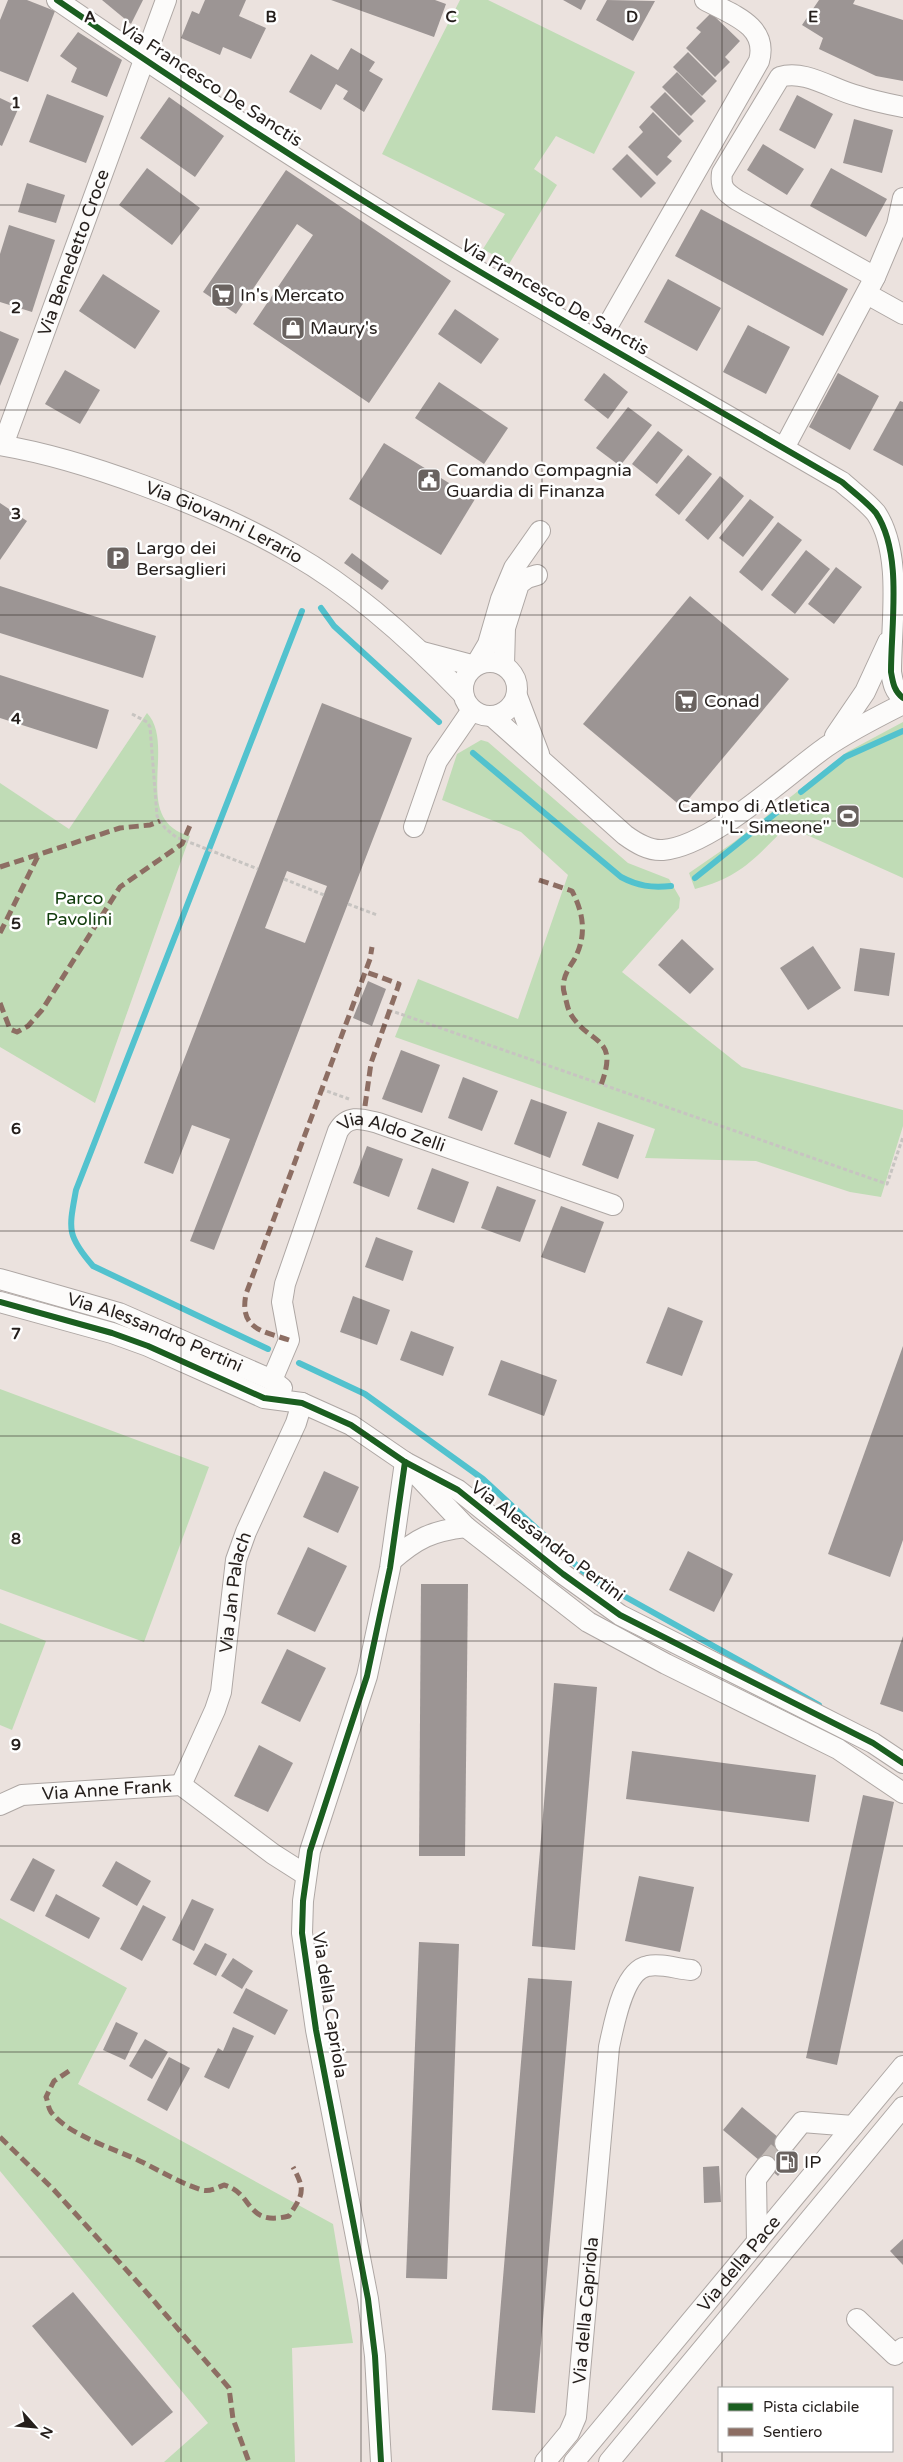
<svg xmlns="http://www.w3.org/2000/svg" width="903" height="2462" viewBox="0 0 903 2462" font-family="'Varela Round',sans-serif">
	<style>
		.green { fill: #c0dcb6 }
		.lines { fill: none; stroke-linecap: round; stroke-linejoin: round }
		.stream { stroke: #52c2ce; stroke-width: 6 }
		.building { fill: #9c9594; fill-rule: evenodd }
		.minor-tunnel { stroke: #c3bbb7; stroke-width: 20; stroke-dasharray: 20 10; stroke-linecap: butt }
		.minor-casing { stroke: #aea7a4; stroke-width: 22 }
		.path { stroke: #c7c4c1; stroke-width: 3; stroke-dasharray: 4 2.5; stroke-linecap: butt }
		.minor { stroke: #fcfbfa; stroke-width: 20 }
		.quiet { stroke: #8d6e63; stroke-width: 5; stroke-dasharray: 10 5; stroke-linecap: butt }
		.cycleway-casing { stroke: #fff; stroke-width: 9 }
		.cycleway { stroke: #1b5e20; stroke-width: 6 }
		.grid { fill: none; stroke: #251f1c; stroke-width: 1; stroke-opacity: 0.55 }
		.labels { text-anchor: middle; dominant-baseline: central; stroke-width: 5; stroke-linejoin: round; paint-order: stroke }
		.street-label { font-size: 18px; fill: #251f1c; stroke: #fff }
		.poi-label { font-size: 18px; fill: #251f1c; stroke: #fff; text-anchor: start }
		.park-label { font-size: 18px; fill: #103b0b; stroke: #fff }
		.grid-label { font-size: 16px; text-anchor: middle; font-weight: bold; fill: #251f1c; stroke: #fff; stroke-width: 5; stroke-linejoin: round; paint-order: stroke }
	</style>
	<rect width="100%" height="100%" fill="#ebe2de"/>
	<g class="green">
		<path d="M460,0H488L635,72L594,154L556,136L534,169L557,185L509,264L483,249L505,214L382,154Z"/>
		<path d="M147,713C177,745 130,820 190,836L95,1103L0,1047V783L69,829Z"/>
		<path d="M903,722V878L787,826C755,858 741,877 695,889L689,873L734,842L847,752Z"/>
		<path d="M481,740L488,742L628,863L669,879L680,898L679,908L622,972L742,1067L903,1110V1126L881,1197L850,1192L756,1161L645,1158L655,1129L395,1037L418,979L518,1019L568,875L521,832L442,800L457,754Z"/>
		<path d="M0,1389L209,1467L144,1642L0,1589Z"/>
		<path d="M0,1623L46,1641L12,1730L0,1725Z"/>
		<path d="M0,1918L127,1988L78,2084L333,2224L353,2343L292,2348L295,2462H164L208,2423L0,2171Z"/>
	</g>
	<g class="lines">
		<g class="stream">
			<path d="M321,608L334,626L439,722"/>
			<path d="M473,753L621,877C638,886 651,888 671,886"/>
			<path d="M801,792L845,757L903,731"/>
			<path d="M695,878L786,805"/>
			<path d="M268,1349L93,1266C66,1235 69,1229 76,1190L302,611"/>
			<path d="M299,1363L365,1394L483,1479L588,1576L819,1705"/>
		</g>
	</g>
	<g class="building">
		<path d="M8,0H27L55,11L28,82L0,71V20Z"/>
		<path d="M102,0H143L131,24Z"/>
		<path d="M205,0H246L239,16L266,28L251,59L223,47L220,55L181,38L192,11L199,14Z"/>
		<path d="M331,0H435L446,4L434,37Z"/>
		<path d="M563,0H586L581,10Z"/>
		<path d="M607,0L655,1L633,41L596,20Z"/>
		<path d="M819,0H855L853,4L903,20V81L876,76L819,49L823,38L802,25Z"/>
		<path d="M711,13L740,41L725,57L730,62L715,77L686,48L701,32L696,28Z"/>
		<path d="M78,32L122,60L107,97L71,82L77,68L60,56Z"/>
		<path d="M351,48L375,62L369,71L383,79L364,112L343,99L348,91L336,84L321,110L289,92L311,54L338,70Z"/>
		<path d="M688,52L717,81L702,96L673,67Z"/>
		<path d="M677,72L706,101L691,116L662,87Z"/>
		<path d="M665,92L694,121L679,136L650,107Z"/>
		<path d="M47,94L104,116L86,163L29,142Z"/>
		<path d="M797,95L833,114L815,149L779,130Z"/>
		<path d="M169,97L224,136L195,177L140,138Z"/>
		<path d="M0,98L19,107L2,146L0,145Z"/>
		<path d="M653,112L682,141L667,157L672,161L657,176L628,147L643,132L639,127Z"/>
		<path d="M854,119L893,130L882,173L843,163Z"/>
		<path d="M763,144L804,169L787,195L747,170Z"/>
		<path d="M627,154L656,183L641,198L612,169Z"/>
		<path d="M147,168L200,208L172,245L119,205Z"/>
		<path d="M831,168L887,199L866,237L810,206Z"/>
		<path d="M286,170L451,281L369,403L253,324L313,235L297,224L236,314L203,292Z"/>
		<path d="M27,183L65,195L56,223L18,212Z"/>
		<path d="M701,209L848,289L823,336L675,256Z"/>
		<path d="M9,225L55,240L32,312L0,302V254Z"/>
		<path d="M103,274L160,311L135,349L79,311Z"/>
		<path d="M668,279L721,308L697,351L644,322Z"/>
		<path d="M455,309L499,339L481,364L438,334Z"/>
		<path d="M748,325L790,347L766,394L723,372Z"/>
		<path d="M0,331L19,339L0,386Z"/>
		<path d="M65,370L100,390L80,424L45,404Z"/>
		<path d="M604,373L628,392L608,419L584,400Z"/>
		<path d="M838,373L879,396L850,450L809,427Z"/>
		<path d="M439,382L508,428L484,464L415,418Z"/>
		<path d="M900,401L903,402V466L873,450Z"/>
		<path d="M628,407L652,425L620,466L596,448Z"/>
		<path d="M658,431L683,450L657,484L632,464Z"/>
		<path d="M384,443L475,499L441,555L349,499Z"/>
		<path d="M688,455L712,474L679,515L655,495Z"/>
		<path d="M720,476L744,496L708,540L685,520Z"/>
		<path d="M750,499L774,517L743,557L719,538Z"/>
		<path d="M0,503L27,521L0,560Z"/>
		<path d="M778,522L802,540L762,591L739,572Z"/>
		<path d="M806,550L830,569L795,614L771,595Z"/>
		<path d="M352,553L389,581L382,590L344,563Z"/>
		<path d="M836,567L862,587L834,624L808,604Z"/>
		<path d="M0,586L156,636L143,678L0,633Z"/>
		<path d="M690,596L789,679L682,807L583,724Z"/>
		<path d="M0,675L109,710L97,749L0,718Z"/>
		<path d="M322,703L412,738L214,1250L190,1241L230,1139L192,1125L173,1174L144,1163ZM287,871L327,886L305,943L265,928Z"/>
		<path d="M682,939L714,969L690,994L658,965Z"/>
		<path d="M813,946L841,988L808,1010L780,968Z"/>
		<path d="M860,948L895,953L889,996L854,991Z"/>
		<path d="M368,981L386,989L372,1026L353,1018Z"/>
		<path d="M401,1050L440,1065L422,1113L382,1099Z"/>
		<path d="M463,1077L498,1091L482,1131L448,1118Z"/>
		<path d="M531,1099L567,1112L550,1158L514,1144Z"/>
		<path d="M598,1122L634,1135L618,1179L582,1165Z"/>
		<path d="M367,1146L403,1159L389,1197L353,1183Z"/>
		<path d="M432,1168L469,1182L454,1223L417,1209Z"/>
		<path d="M497,1186L536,1200L520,1242L481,1228Z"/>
		<path d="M561,1206L604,1222L585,1273L541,1257Z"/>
		<path d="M376,1237L413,1251L403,1281L365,1267Z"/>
		<path d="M353,1296L390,1310L377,1345L340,1332Z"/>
		<path d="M668,1307L703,1321L682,1376L646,1363Z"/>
		<path d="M411,1331L454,1347L443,1376L400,1360Z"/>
		<path d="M903,1346V1540L890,1577L828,1554Z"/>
		<path d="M501,1360L557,1380L544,1416L488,1395Z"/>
		<path d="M324,1471L359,1487L338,1533L303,1517Z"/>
		<path d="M308,1547L347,1566L315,1632L277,1614Z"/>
		<path d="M688,1551L733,1574L714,1612L669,1590Z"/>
		<path d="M421,1584H468L465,1856H419Z"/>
		<path d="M903,1636V1712L880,1704Z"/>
		<path d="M287,1649L326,1668L300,1722L261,1703Z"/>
		<path d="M554,1683L597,1687L575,1950L532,1946Z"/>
		<path d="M259,1745L293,1763L268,1812L234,1796Z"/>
		<path d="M632,1751L816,1775L809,1822L626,1799Z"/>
		<path d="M863,1795L894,1802L837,2065L806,2058Z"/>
		<path d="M33,1858L55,1870L34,1912L10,1900Z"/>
		<path d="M116,1861L151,1881L137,1906L102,1886Z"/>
		<path d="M639,1876L694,1887L680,1952L625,1941Z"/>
		<path d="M56,1894L100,1918L89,1939L45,1916Z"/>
		<path d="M192,1899L214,1909L194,1951L172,1940Z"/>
		<path d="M143,1905L166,1917L142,1961L120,1949Z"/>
		<path d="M419,1942L459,1944L447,2279L406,2278Z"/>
		<path d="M205,1943L227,1954L216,1976L193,1964Z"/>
		<path d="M233,1958L253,1971L242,1989L221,1976Z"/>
		<path d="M528,1978L572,1981L535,2413L492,2410Z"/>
		<path d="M246,1988L288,2010L275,2035L233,2013Z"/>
		<path d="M116,2022L138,2033L125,2060L103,2050Z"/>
		<path d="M233,2027L254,2036L229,2089L204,2077L218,2048L223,2051Z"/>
		<path d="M145,2039L168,2052L152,2079L129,2066Z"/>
		<path d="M169,2057L190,2068L167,2111L147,2100Z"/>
		<path d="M742,2107L797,2153L778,2176L723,2130Z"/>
		<path d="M719,2166L721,2202L704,2203L703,2167Z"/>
		<path d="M903,2239V2265L890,2251Z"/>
		<path d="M73,2292L173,2412L132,2446L32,2326Z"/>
	</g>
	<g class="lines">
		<path class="minor-tunnel" d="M766,2166L785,2143"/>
		<g class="minor-casing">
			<g id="minor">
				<path d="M57,0C194,94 334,185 477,270C598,342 720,411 842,482C853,492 866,501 876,513C903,554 891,623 891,672C893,683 894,691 903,698"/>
				<path d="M875,277L737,200C725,192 720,188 722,173L780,77C805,69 833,90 858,96C873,101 888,104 903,107"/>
				<path d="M867,294L903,314"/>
				<path d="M599,341L759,61C769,25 730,14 705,0"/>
				<path id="s1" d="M0,445C48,453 96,468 142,485C194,504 245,526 293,554C356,590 412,641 462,693"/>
				<path id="s2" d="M3,445L166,0"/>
				<path d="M784,448L875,277L897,225L903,198"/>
				<path d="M422,652L475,666L488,644L501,599L514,568L540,531"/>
				<circle cx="490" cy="689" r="27"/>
				<path d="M504,665L505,628L519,584L527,578L537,575"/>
				<path d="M517,696L539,754"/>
				<path d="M493,717L625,835C636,843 649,851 663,850C712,846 785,776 826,747C851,730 877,717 903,704"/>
				<path d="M835,736L865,692L888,642"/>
				<path d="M414,827L437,761L472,710"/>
				<path id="s3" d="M0,1279L119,1313L272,1380L282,1388"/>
				<path d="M0,1302L112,1333L148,1346L264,1398L302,1403L351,1425L405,1462L458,1490L563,1574L620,1615L873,1743L903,1763"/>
				<path id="s4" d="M272,1380L289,1340L282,1302L285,1284L338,1131C348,1114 362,1119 378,1123L613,1205"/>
				<path d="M414,1472L466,1527L588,1622L666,1664L838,1749L903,1793"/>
				<path d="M391,1561C417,1538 432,1531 466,1527"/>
				<path id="s5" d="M181,1785L215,1710L221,1692L236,1560L246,1532L296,1423L302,1403"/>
				<path id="s6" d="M0,1805L22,1795L181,1785L273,1854L306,1875"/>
				<path d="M785,2143L802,2122L853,2126"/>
				<path d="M757,2242L756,2179L766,2166"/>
				<path d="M857,2319L895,2355L903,2348"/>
				<path d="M381,2462L375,2356L368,2299L316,2030L302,1933L303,1901L310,1851L367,1676L390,1568L405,1462"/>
				<path id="s7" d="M545,2462L569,2433L576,2417L609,2047C614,2025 623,1970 648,1966C660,1963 678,1969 691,1970"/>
				<path id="s8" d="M574,2462L903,2066"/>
				<path d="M609,2462L903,2107"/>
			</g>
		</g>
		<g class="path">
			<path d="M132,714L147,722L150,727L157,816L165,828L176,837L258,869"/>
			<path d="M284,879L324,895"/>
			<path d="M348,904L377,915"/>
			<path d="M389,1010L887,1184L903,1137"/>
			<path d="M321,1089L349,1099"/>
		</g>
		<use href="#minor" class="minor"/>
		<g class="quiet">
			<path d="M0,867L120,828L150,825L160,821"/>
			<path d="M539,880L572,891C584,914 587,936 574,960C568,969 561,980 564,992C566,999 567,1007 570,1013C589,1046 620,1034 601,1085"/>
			<path d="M0,933L38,856"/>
			<path d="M0,1003L10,1029L17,1032L28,1026L42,1010L120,887L182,844L191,823"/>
			<path d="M365,1106L371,1063L399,984L366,972"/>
			<path d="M289,1340C262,1331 239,1329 246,1294L370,959L372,947"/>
			<path d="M69,2071L54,2081L46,2097C48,2101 48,2108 51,2112C69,2136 116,2149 142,2162C162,2172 180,2183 202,2190C209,2192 217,2188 224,2185C254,2193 245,2227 289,2216C303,2194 306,2191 293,2167"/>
			<path d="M0,2137L54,2190L141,2286L229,2388L233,2419L249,2462"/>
		</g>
		<g class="cycleway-casing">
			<g id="cycleway">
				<path d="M57,0C194,94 334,185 477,270C598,342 720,411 842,482C853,492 866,501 876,513C903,554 891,623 891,672C893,683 894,691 903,698"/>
				<path d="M0,1302L112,1333L148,1346L264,1398L302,1403L351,1425L405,1462L458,1490L563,1574L620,1615L873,1743L903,1763"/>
				<path d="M381,2462L375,2356L368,2299L316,2030L302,1933L303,1901L310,1851L367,1676L390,1568L405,1462"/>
			</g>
		</g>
		<use href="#cycleway" class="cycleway"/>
	</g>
	<path class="grid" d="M181,0V2462M361,0V2462M542,0V2462M722,0V2388M0,205H903M0,410H903M0,615H903M0,821H903M0,1026H903M0,1231H903M0,1436H903M0,1641H903M0,1846H903M0,2052H903M0,2257H903M722,2451V2462"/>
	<defs>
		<g id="supermarket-square" transform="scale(1.25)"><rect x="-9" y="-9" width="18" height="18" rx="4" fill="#6a6360" stroke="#fff"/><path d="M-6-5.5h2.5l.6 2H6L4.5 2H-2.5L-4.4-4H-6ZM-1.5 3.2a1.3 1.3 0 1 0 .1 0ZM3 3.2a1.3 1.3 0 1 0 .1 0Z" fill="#fff"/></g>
		<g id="shop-square" transform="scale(1.25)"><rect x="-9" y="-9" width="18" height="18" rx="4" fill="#6a6360" stroke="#fff"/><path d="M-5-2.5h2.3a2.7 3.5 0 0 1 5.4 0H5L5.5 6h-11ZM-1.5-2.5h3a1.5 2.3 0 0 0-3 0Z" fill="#fff"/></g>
		<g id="civic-square" transform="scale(1.25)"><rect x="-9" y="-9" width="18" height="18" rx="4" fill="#6a6360" stroke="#fff"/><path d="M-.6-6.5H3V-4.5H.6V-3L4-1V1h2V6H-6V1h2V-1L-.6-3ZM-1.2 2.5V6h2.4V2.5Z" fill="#fff"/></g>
		<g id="parking-square" transform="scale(1.25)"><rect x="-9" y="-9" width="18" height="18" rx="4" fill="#6a6360" stroke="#fff"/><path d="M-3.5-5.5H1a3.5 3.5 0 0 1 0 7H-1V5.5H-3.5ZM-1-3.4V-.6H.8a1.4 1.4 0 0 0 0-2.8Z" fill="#fff"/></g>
		<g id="stadium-square" transform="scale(1.25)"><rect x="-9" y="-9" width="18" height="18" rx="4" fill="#6a6360" stroke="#fff"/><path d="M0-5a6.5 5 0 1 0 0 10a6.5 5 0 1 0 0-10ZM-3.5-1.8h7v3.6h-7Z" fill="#fff"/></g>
		<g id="fuel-square" transform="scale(1.25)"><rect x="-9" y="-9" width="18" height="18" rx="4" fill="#6a6360" stroke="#fff"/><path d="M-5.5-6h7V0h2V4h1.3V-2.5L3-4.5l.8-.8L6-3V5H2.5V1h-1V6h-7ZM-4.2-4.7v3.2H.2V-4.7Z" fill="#fff"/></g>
	</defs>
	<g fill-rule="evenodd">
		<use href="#supermarket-square" x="223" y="295"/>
		<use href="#shop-square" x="293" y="328"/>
		<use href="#civic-square" x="429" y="480"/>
		<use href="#parking-square" x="118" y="558"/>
		<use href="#supermarket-square" x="686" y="701"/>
		<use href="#stadium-square" x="848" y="816"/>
		<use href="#fuel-square" x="787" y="2162"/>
	</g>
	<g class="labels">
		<g class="street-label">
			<text transform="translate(211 84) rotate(33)">Via Francesco De Sanctis</text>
			<text stroke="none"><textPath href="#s2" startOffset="205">Via Benedetto Croce</textPath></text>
			<text transform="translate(555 297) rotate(30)">Via Francesco De Sanctis</text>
			<text stroke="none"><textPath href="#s1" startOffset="238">Via Giovanni Lerario</textPath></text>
			<text stroke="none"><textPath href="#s4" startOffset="322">Via Aldo Zelli</textPath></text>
			<text stroke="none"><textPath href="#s3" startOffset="164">Via Alessandro Pertini</textPath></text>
			<text transform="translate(548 1541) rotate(37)">Via Alessandro Pertini</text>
			<text stroke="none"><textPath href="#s5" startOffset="202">Via Jan Palach</textPath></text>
			<text stroke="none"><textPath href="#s6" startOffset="109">Via Anne Frank</textPath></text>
			<text transform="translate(330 2005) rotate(81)">Via della Capriola</text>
			<text stroke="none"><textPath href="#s8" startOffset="258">Via della Pace</textPath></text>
			<text stroke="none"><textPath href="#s7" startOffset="162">Via della Capriola</textPath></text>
		</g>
		<g class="poi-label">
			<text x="240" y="295">In's Mercato</text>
			<text x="310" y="328">Maury's</text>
			<text x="446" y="470">Comando Compagnia<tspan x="446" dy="21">Guardia di Finanza</tspan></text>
			<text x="136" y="548">Largo dei<tspan x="136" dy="21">Bersaglieri</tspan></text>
			<text x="704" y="701">Conad</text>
			<text x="830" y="806" text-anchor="end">Campo di Atletica<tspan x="830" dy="21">"L. Simeone"</tspan></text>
			<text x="804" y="2162">IP</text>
		</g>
		<g class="park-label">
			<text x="79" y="898">Parco<tspan x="79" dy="21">Pavolini</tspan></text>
		</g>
	</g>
	<g class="grid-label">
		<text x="90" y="22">A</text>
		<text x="271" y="22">B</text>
		<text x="451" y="22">C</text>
		<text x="632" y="22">D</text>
		<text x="813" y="22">E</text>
		<text x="16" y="108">1</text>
		<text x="16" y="313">2</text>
		<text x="16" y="519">3</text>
		<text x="16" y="724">4</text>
		<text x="16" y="929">5</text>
		<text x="16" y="1134">6</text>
		<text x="16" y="1339">7</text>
		<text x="16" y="1544">8</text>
		<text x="16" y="1750">9</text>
	</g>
	<rect x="718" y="2387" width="175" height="65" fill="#ffffff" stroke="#a8a5a4"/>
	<rect x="728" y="2403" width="25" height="8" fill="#1b5e20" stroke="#a8a5a4"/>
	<text x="763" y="2412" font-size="15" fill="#251f1c">Pista ciclabile</text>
	<rect x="728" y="2428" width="25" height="8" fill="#8d6e63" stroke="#a8a5a4"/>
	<text x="763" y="2437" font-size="15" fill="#251f1c">Sentiero</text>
	<g transform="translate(35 2427) rotate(117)" stroke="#ffffff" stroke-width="4" paint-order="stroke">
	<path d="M0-4L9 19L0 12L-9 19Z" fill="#251f1c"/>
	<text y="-8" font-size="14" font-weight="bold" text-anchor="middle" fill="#251f1c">N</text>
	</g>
</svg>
